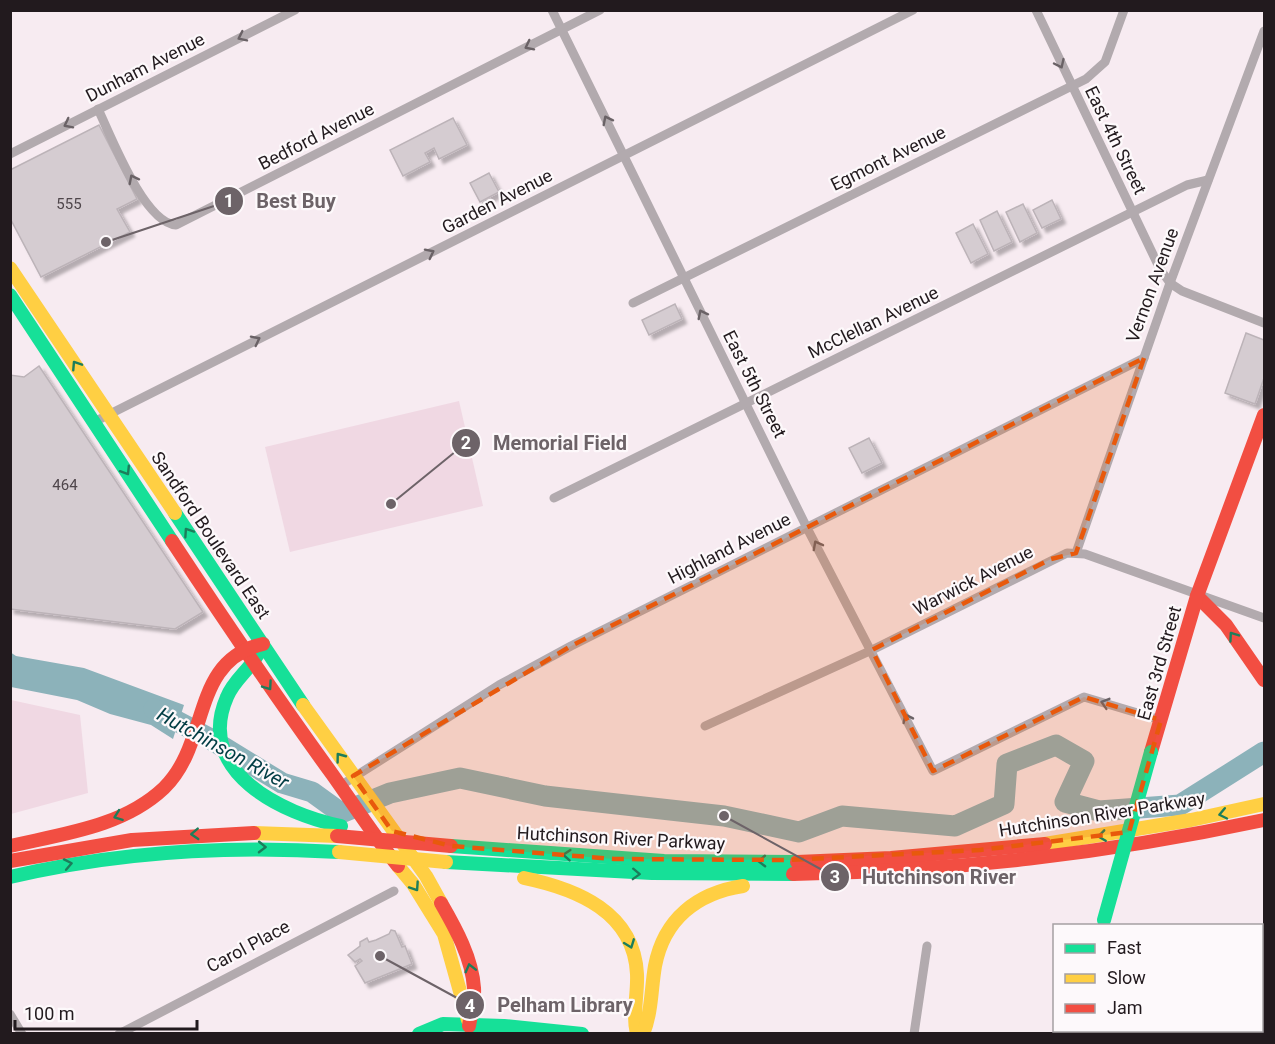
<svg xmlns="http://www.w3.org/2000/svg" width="1275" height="1044" viewBox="0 0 1275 1044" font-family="Roboto,sans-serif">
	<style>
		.green { fill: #f0d8e3 }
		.water { fill: #8cb2ba }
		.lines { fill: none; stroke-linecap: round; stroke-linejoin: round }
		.river { stroke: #8cb2ba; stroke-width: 21 }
		.building { fill: #d5ccd1; stroke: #bcb3b8; stroke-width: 1.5; filter: url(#shadow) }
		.street { stroke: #b2aaae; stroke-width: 9 }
		.fast { stroke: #16e098; stroke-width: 14 }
		.slow { stroke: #ffcf43; stroke-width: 14 }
		.jam { stroke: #f24e42; stroke-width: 14 }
		.fast-bridge { stroke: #16e098; stroke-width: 14 }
		.slow-bridge { stroke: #ffcf43; stroke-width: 14 }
		.jam-bridge { stroke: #f24e42; stroke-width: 14 }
		.oneway { stroke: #6a6266 }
		.oneway2 { stroke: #1c7d5b }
		.marked { fill: #e8590c; fill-opacity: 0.2; stroke: #e8590c; stroke-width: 4.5; stroke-dasharray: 12 8; stroke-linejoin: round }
		.labels { text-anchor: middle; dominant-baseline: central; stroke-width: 4.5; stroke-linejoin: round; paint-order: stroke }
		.number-label { font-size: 15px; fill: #4f464b }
		.street-label { font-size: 18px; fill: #221a1e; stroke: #fdf9fb }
		.water-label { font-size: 20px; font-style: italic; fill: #013d44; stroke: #fdf9fb }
		.leader { fill: none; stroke: #6d6368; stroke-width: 2 }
		.callout-dot { fill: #6d6368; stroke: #fdf9fb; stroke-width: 2 }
		.mark-label { font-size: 18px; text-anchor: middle; font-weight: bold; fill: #fff }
		.callout-label { font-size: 20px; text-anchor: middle; font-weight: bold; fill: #6d6368; stroke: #fdf9fb; stroke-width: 4.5; stroke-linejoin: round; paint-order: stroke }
	</style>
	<defs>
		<filter id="shadow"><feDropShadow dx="4.5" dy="4.5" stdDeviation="1.5" flood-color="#0004"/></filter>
	</defs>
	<rect width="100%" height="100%" fill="#f7ebf1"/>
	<g class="green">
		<path d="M459,401L483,506L290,552L265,447Z"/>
		<path d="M11,700L80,715L88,793L11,814Z"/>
	</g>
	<path class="water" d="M10,652L16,656L84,668L184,705L173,739L151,725L110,714L77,700L11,687Z"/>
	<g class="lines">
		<path class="river" d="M154,709L207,737L282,783L312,792L341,813L390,793L460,778L545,796L724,816L799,832L842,816L955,826L1004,804L1007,764L1056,745L1084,761L1065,802L1099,811L1180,805L1264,752"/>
	</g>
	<g class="building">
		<path d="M453,118L467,145L439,159L434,148L425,153L430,162L403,176L390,150Z"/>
		<path d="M99,125L137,199L117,209L130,232L41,277L10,218V170Z"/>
		<path d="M489,173L499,192L480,202L470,183Z"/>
		<path d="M1052,200L1061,219L1042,228L1033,210Z"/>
		<path d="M1023,204L1037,233L1020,242L1006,212Z"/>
		<path d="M997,211L1012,242L994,251L980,220Z"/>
		<path d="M973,224L988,254L971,263L956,233Z"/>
		<path d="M675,304L682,319L649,335L642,320Z"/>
		<path d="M1246,333L1264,340V378L1255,404L1225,393Z"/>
		<path d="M39,366L203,612L175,629L10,609V375L24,377Z"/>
		<path d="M869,438L882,463L862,473L849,448Z"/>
		<path d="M391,930L395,931L402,947L405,946L412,964L365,983L355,966L362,961L360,959L355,962L348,955L360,946V942L367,938L369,942L376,940L389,934Z"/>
	</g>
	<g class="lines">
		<g class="street">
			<path d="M552,10L807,528L933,771L1084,697L1161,720"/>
			<path d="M1036,10L1160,269L1170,283L1182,291L1264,323"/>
			<path d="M98,109C111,136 144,223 176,225L600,10"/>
			<path d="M10,154L295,10"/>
			<path d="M633,303L1086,79L1105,62L1124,10"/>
			<path d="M96,421L913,10"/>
			<path d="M554,498L1187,185L1208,180"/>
			<path d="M1076,553L1170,283L1264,31"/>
			<path d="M705,726L872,650L1067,553L1085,554L1264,618"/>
			<path d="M340,786L499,685L571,646L1144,358"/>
			<path d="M1262,971L1264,972"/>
			<path d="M10,1014L22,1034"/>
			<path d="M119,1034L394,891"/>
			<path d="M914,1034L927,946"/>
		</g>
		<g class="fast">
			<path d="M10,295L172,541"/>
			<path d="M175,513L303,705"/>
			<path d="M263,644C253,669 235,677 227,697C194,772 283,814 341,826"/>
			<path d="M451,846L664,861L797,862"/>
			<path d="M446,862L652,873L793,874"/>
			<path d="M10,877C119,851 227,845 339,852"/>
			<path d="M419,1034L443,1024L504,1026L582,1034"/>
		</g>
		<g class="slow">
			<path d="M10,268L175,513"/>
			<path d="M303,705L426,876L441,903"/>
			<path d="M254,833L337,836"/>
			<path d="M1045,844L1191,820L1264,804"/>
			<path d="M398,866L413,884L444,934L468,1020"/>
			<path d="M524,878C577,889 634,912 637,974C638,995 632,1013 637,1034"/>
			<path d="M643,1034C652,1012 651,989 655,966C664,919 697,893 743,886"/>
			<path d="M1077,1034L1078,1030"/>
		</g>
		<g class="jam">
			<path d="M172,541C224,620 276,697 332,774C354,805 374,836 398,866"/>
			<path d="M1197,596L1226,625L1264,680"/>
			<path d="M1151,752L1197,596L1264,415"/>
			<path d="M10,846C62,834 123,827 164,788C211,742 190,661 263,644"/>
			<path d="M10,861L132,840L254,833"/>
			<path d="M797,862L891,858L1045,844"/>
			<path d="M793,874C956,871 1104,854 1264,820"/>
			<path d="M441,903C456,929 472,958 474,988C475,1000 471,1014 469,1026"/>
		</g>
		<path class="fast-bridge" d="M1104,920L1151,752"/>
		<path class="slow-bridge" d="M339,852L446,862"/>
		<path class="jam-bridge" d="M337,836L451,846"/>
	</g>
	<defs><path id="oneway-chevron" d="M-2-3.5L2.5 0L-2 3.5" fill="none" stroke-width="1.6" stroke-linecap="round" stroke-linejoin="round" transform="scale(1.5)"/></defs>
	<g class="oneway">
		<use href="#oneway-chevron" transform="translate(242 37) rotate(154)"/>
		<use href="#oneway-chevron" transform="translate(529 46) rotate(153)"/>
		<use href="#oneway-chevron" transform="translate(1060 64) rotate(65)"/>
		<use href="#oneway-chevron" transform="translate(607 120) rotate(-117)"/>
		<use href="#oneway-chevron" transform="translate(68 124) rotate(153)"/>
		<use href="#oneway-chevron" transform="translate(133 179) rotate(-117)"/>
		<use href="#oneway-chevron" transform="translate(430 253) rotate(-27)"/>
		<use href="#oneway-chevron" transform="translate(702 314) rotate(-117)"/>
		<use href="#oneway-chevron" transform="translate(256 340) rotate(-27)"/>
		<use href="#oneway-chevron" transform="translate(817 545) rotate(-118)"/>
		<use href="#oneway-chevron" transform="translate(1105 703) rotate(-163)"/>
		<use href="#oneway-chevron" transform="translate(907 718) rotate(-116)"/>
	</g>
	<g class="oneway2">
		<use href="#oneway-chevron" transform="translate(76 365) rotate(-123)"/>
		<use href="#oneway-chevron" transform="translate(126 471) rotate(58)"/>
		<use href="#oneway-chevron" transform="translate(188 532) rotate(-124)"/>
		<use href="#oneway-chevron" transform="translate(1233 636) rotate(-125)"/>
		<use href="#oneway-chevron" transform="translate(268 686) rotate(55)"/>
		<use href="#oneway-chevron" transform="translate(340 757) rotate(-127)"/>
		<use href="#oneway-chevron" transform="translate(1223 814) rotate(168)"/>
		<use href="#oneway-chevron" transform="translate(118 816) rotate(160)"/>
		<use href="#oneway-chevron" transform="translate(195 834) rotate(177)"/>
		<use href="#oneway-chevron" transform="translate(1102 836) rotate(172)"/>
		<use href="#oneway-chevron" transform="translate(262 847) rotate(1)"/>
		<use href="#oneway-chevron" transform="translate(567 855) rotate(-176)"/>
		<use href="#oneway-chevron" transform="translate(762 861) rotate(179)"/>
		<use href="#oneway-chevron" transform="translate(68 864) rotate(-11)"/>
		<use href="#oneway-chevron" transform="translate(636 874) rotate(2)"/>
		<use href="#oneway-chevron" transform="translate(415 887) rotate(56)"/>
		<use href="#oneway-chevron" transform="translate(630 944) rotate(69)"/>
		<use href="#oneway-chevron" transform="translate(470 968) rotate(-104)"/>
	</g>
	<path class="marked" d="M1144,358L1076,553L1051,559L872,650L933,771L1084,697L1161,720L1129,832L980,850L789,860L614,859L451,846L392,831L353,776L571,646Z"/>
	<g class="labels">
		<g class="number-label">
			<text x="69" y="204">555</text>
			<text x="65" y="485">464</text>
		</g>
		<g class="street-label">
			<text transform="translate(145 67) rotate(-27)">Dunham Avenue</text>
			<text transform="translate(316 136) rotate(-27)">Bedford Avenue</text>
			<text transform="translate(1116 140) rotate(64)">East 4th Street</text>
			<text transform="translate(888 158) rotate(-26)">Egmont Avenue</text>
			<text transform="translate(497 201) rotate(-27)">Garden Avenue</text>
			<text transform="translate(1152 285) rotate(-70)">Vernon Avenue</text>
			<text transform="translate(873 322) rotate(-26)">McClellan Avenue</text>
			<text transform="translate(755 384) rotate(63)">East 5th Street</text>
			<text transform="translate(211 535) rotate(56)">Sandford Boulevard East</text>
			<text transform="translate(729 548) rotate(-27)">Highland Avenue</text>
			<text transform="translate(973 580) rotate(-27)">Warwick Avenue</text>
			<text transform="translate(1159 663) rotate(-74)">East 3rd Street</text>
			<text transform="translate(1102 814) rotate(-9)">Hutchinson River Parkway</text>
			<text transform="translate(621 838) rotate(3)">Hutchinson River Parkway</text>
			<text transform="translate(248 946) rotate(-28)">Carol Place</text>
		</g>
		<g class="water-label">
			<text transform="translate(223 748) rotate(29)">Hutchinson River</text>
		</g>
	</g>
	<path class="leader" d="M106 242L229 201M391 504L466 443M724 816L835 877M380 956L470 1005"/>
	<g class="callout-dot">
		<circle cx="106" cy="242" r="6"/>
		<circle cx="391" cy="504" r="6"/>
		<circle cx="724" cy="816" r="6"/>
		<circle cx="380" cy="956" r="6"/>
		<circle cx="229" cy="201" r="15"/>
		<circle cx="466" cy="443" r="15"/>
		<circle cx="835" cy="877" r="15"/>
		<circle cx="470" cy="1005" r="15"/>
	</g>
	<g class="mark-label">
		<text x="229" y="207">1</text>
		<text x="466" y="449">2</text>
		<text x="835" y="883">3</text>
		<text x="470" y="1012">4</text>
	</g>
	<g class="callout-label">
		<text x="296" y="208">Best Buy</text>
		<text x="560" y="450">Memorial Field</text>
		<text x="939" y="884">Hutchinson River</text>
		<text x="565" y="1012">Pelham Library</text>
	</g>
	<rect width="1275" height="1044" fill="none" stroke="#221a1e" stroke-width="24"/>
	<rect x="1053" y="924" width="210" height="108" fill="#fdf9fb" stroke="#a5a0a3" stroke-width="1.5"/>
	<rect x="1065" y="944" width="30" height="9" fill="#16e098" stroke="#a5a0a3" stroke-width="1.5"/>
	<text x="1107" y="954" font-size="18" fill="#221a1e">Fast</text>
	<rect x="1065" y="974" width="30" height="9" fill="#ffcf43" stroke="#a5a0a3" stroke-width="1.5"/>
	<text x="1107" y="984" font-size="18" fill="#221a1e">Slow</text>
	<rect x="1065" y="1004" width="30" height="9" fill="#f24e42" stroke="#a5a0a3" stroke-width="1.5"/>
	<text x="1107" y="1014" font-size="18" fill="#221a1e">Jam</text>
	<path d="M15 1020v9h182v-9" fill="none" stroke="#221a1e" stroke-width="3"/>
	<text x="24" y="1020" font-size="18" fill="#221a1e" stroke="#fdf9fb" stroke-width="4.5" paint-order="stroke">100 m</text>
</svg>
